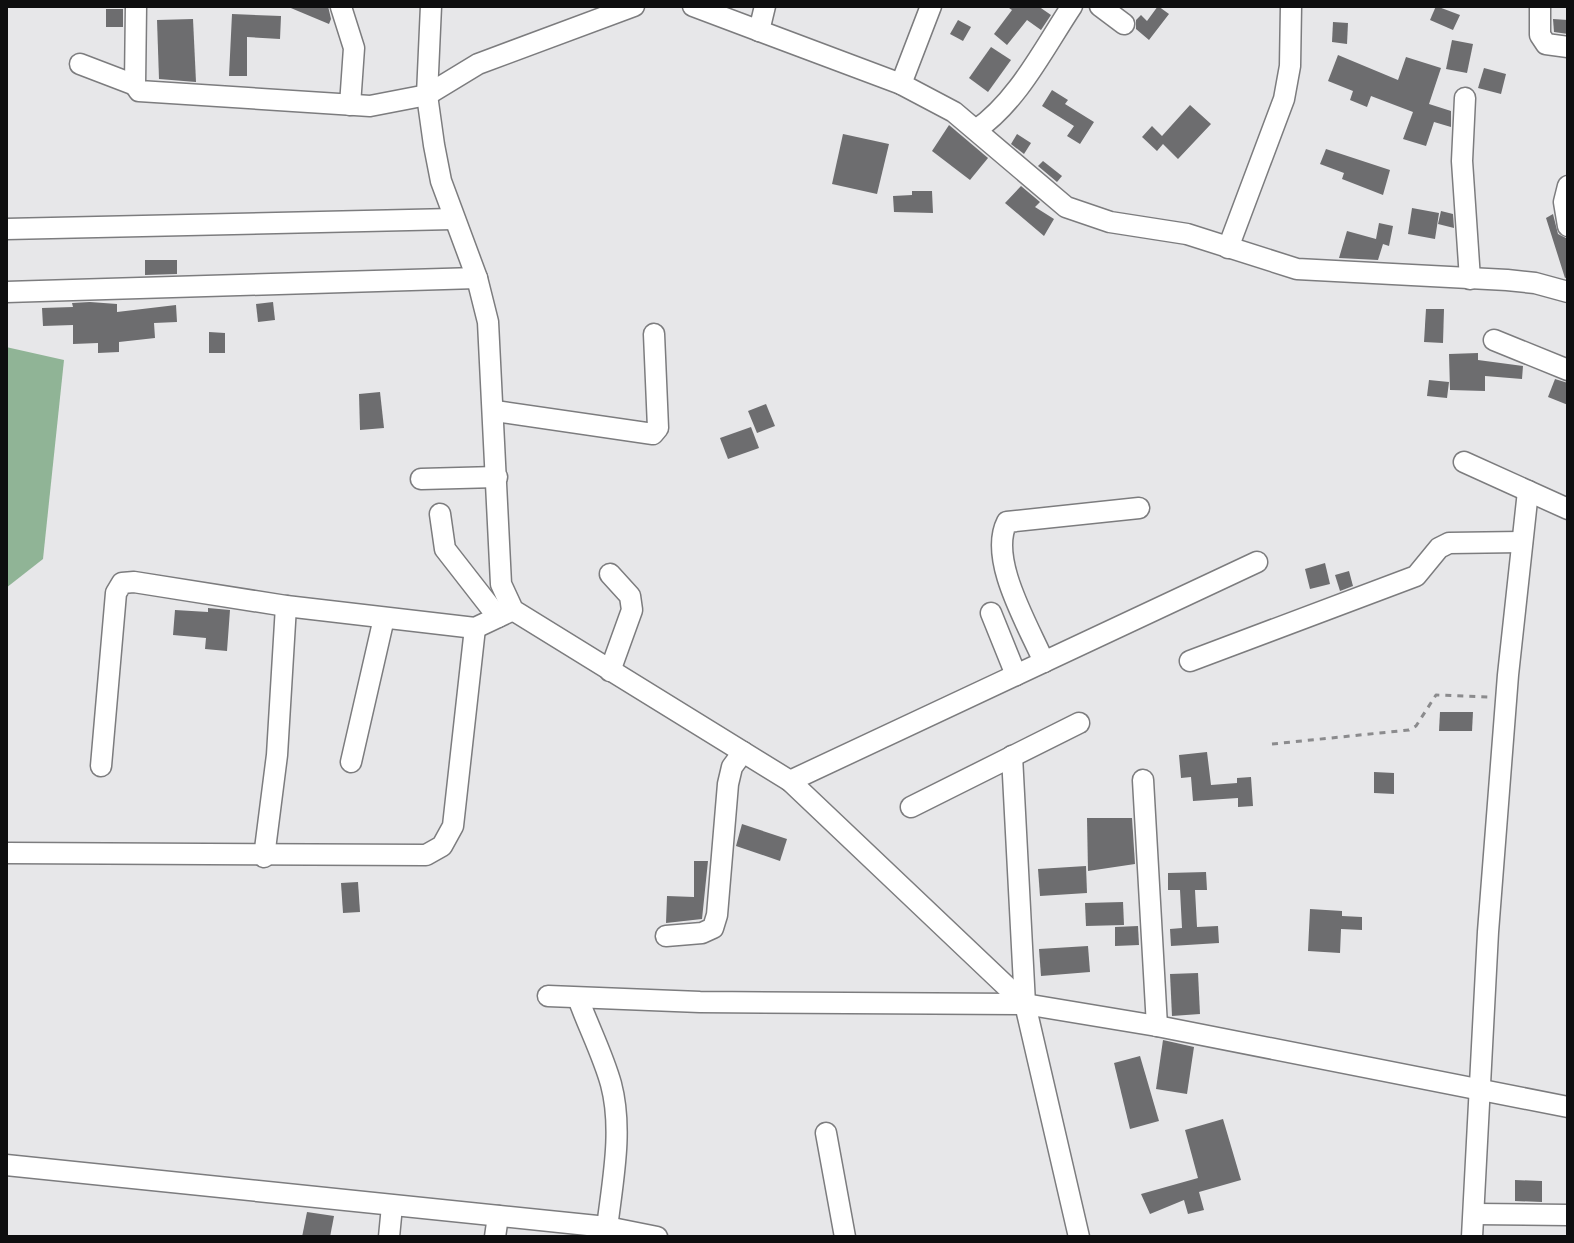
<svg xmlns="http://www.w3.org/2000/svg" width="1574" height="1243" viewBox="0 0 1574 1243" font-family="'IBM Plex Sans',sans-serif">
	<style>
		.forest { fill: #90b496 }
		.building { fill: #6d6d6f }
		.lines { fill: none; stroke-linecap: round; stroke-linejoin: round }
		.minor-casing { stroke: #7c7c7e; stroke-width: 23 }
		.path { stroke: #8b8b8d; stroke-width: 3; stroke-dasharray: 6 6; stroke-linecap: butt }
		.minor { stroke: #fff; stroke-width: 20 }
	</style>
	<rect width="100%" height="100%" fill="#e7e7e9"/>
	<path class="forest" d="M6,347L64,360L43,559L6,588Z"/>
	<g class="building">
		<path d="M286,6H328L331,19L329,24Z"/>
		<path d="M1006,6H1038L1051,15L1041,30L1027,20L1007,45L994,34L1012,10Z"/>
		<path d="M1158,6L1169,14L1149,40L1136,29V20L1141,15L1147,21Z"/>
		<path d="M1436,6L1460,15L1453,30L1430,20Z"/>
		<rect x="106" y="9" width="17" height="18"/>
		<path d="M232,14L281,16L280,39L247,37V76H229Z"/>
		<path d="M193,19L196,82L159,79L157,20Z"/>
		<path d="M1553,19L1568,20V34L1554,32Z"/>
		<path d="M958,20L971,27L963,41L950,34Z"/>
		<path d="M1333,22L1348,23L1347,44L1332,42Z"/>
		<path d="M1452,40L1473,44L1467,73L1446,69Z"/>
		<path d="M991,47L1011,60L988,92L969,78Z"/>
		<path d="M1338,55L1398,80L1406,57L1441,68L1429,104L1451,111V127L1434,122L1426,146L1403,139L1413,112L1371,96L1367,107L1350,100L1353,91L1328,81Z"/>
		<path d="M1484,68L1506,74L1501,94L1478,88Z"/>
		<path d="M1052,90L1068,100L1065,104L1094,122L1080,144L1067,136L1074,126L1042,106Z"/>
		<path d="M1190,105L1211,124L1178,159L1163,144L1157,151L1142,137L1152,126L1162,136Z"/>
		<path d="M949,125L988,158L970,180L932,151Z"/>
		<path d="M843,134L889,144L877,194L832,184Z"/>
		<path d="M1017,134L1031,143L1024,154L1011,144Z"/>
		<path d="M1326,149L1390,170L1383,195L1342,179L1344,173L1320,164Z"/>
		<path d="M1043,161L1062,176L1057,182L1038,166Z"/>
		<path d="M1021,186L1040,202L1035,207L1054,219L1044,236L1005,203Z"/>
		<path d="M912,191H932L933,213L894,212L893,196L912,195Z"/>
		<path d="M1412,208L1439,213L1435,239L1408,234Z"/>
		<path d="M1441,211L1453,214L1454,228L1438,224Z"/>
		<path d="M1553,214L1558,234L1568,239V277L1565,278L1546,218Z"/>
		<path d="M1379,223L1393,226L1389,246L1383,244L1378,260L1339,258L1347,231L1376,239Z"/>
		<path d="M145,260H177V274L145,275Z"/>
		<path d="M90,302L117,304V312L176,305L177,322L154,323L155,338L119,342V352L98,353V343L73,344V325L43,326L42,308L73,307L72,303Z"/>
		<path d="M273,302L275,320L258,322L256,304Z"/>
		<path d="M1426,309H1444L1443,343L1424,342Z"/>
		<path d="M209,332L225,333V353H209Z"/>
		<path d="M1478,353V360L1523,366L1522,379L1485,376V391L1450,390L1449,354Z"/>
		<path d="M1555,379L1568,383V405L1548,397Z"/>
		<path d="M1429,380L1449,382L1447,398L1427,396Z"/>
		<path d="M380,392L384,428L360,430L359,394Z"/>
		<path d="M766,404L775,426L757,433L748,411Z"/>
		<path d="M751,427L759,448L728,459L720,438Z"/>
		<path d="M1325,563L1330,584L1310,589L1305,569Z"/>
		<path d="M1349,571L1353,586L1340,591L1335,575Z"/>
		<path d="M208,608L230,610L227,651L205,649L206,638L173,635L175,610L208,612Z"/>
		<path d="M1440,712H1473L1472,731H1439Z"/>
		<path d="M1207,752L1211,785L1237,783V778L1251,777L1253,806L1238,807V798L1193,801L1191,777L1181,778L1179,755Z"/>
		<path d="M1374,772L1394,773V794L1374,793Z"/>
		<path d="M1087,818H1132L1135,864L1088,871Z"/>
		<path d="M742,824L787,839L780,861L736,846Z"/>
		<path d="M694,861H708L702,919L666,923L667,896L694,897Z"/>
		<path d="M1086,866L1087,893L1040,896L1038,869Z"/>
		<path d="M1206,872L1207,890H1195L1197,927L1218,926L1219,943L1171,946L1170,929L1182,928L1180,890H1168V873Z"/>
		<path d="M358,882L360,912L343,913L341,883Z"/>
		<path d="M1123,902L1124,925L1086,926L1085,903Z"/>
		<path d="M1310,909L1342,911V916L1362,917V930L1341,929L1340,953L1308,951Z"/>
		<path d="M1138,926L1139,945L1115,946V927Z"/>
		<path d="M1088,946L1090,972L1041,976L1039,949Z"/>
		<path d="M1198,973L1200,1014L1172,1016L1170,974Z"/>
		<path d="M1163,1040L1194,1047L1187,1094L1156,1089Z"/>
		<path d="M1140,1056L1159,1121L1130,1129L1114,1063Z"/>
		<path d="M1223,1119L1241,1180L1199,1192L1204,1210L1188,1214L1184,1200L1150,1214L1141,1194L1198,1178L1185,1130Z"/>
		<path d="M1515,1180L1542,1181V1202L1515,1201Z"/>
		<path d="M307,1212L334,1216L330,1237H302Z"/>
	</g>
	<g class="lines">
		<g class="minor-casing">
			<g id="minor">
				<path d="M136,6L135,85L139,91L370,106L427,95L478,64L634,6"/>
				<path d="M431,6L427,95L434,145L441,181L477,278L488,322L501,584L513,610L790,781L1025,1004"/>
				<path d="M693,6L901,84L954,112L1066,207L1110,222L1187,234L1297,269L1507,280L1535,283L1568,292"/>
				<path d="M1100,6L1124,24"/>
				<path d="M1540,6V35L1546,44L1568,47"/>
				<path d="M341,7L354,48L350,105"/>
				<path d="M759,31L765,6"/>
				<path d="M80,64L135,85"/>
				<path d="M901,84L931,6"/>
				<path d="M1465,98L1462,161L1470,279"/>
				<path d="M976,130C1018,101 1044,48 1072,6"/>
				<path d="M1568,186L1564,202L1568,226"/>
				<path d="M6,229L453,219"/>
				<path d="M1228,248L1284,99L1290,66L1291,6"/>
				<path d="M6,292L477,278"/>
				<path d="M1494,340L1568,370"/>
				<path d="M495,411L653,434L658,428L654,334"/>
				<path d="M1464,462L1568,509"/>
				<path d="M421,479L497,477"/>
				<path d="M440,514L445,549L498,617"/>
				<path d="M610,574L630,596L632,610L610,671"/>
				<path d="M991,613L1016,675"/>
				<path d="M1190,661L1416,576L1439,548L1449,543L1522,542"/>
				<path d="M1044,662C1028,625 988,559 1007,522L1139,508"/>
				<path d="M1012,756L1025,1004L1079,1237"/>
				<path d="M351,762L384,618"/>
				<path d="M101,766L116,593L122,583L134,582L286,606L475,628L513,610"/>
				<path d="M1143,780L1157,1026"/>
				<path d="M790,781L1257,562"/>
				<path d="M911,807L1079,723"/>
				<path d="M6,853L426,855L442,846L453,826L475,628"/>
				<path d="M264,857L277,755L286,606"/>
				<path d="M666,936L702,933L713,928L717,915L728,784L732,767L743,752"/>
				<path d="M548,996L700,1002L1025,1004L1157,1026L1568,1107"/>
				<path d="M578,998C588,1026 603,1055 611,1084C624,1133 611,1188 606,1237"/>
				<path d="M826,1133L845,1237"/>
				<path d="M6,1165L607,1227L657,1237"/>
				<path d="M1475,1214L1568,1215"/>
				<path d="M389,1237L392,1206"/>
				<path d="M495,1237L498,1216"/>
				<path d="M1472,1237L1488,932L1508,675L1528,491"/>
			</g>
		</g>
		<path class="path" d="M1272,744L1409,730L1416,726L1436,695L1489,697"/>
		<use href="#minor" class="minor"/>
	</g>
	<rect width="1574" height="1243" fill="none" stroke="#0e0e0f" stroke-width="16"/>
</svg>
